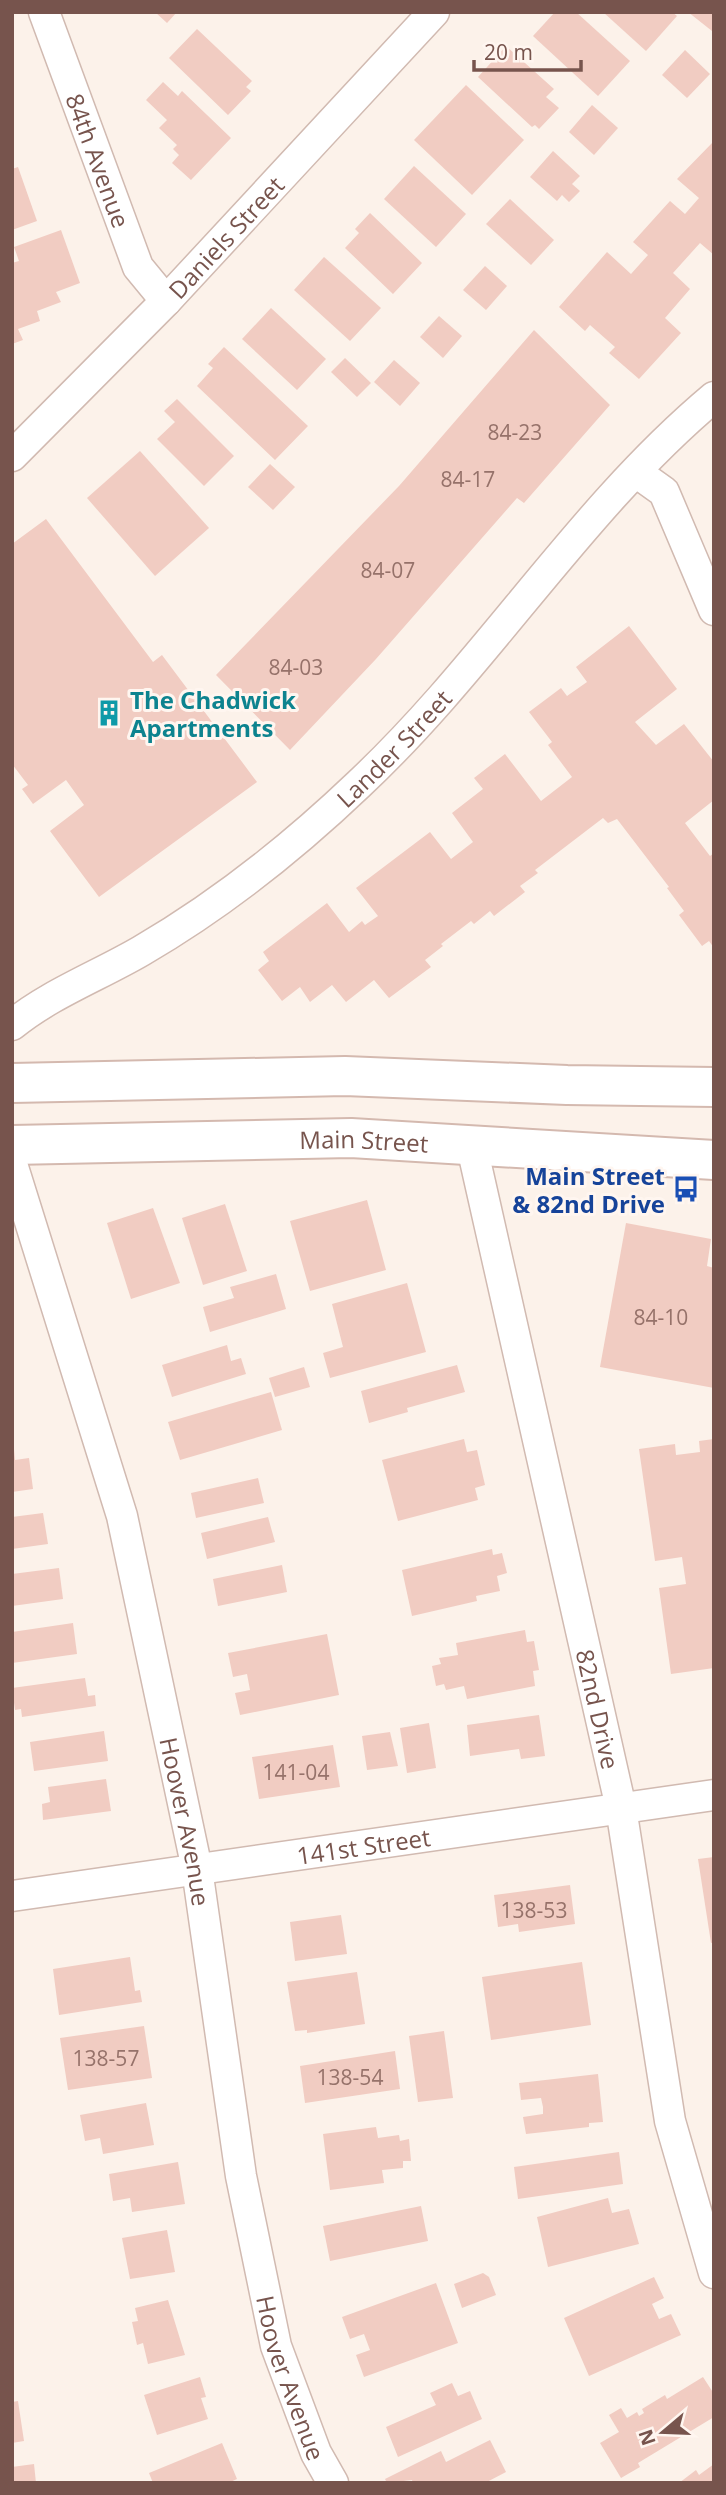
<svg xmlns="http://www.w3.org/2000/svg" width="726" height="2495" viewBox="0 0 726 2495" font-family="'Open Sans',sans-serif">
	<style>
		.building { fill: #f1ccc2 }
		.lines { fill: none; stroke-linecap: round; stroke-linejoin: round }
		.street-casing { stroke: #d1bab1; stroke-width: 33 }
		.secondary-casing { stroke: #d4b9af; stroke-width: 42 }
		.street { stroke: #fff; stroke-width: 30 }
		.secondary { stroke: #fff; stroke-width: 38 }
		.labels { text-anchor: middle; dominant-baseline: central; stroke-width: 6; stroke-linejoin: round; paint-order: stroke }
		.number-label { font-size: 21px; fill: #96726a }
		.street-label { font-size: 24px; fill: #77544d; stroke: #fff6f0 }
		.culture-label { font-size: 24px; font-weight: bold; fill: #0d838f; stroke: #fff6f0; text-anchor: start }
		.transit-label { font-size: 24px; font-weight: bold; fill: #164399; stroke: #fff6f0; text-anchor: end }
	</style>
	<rect width="100%" height="100%" fill="#fcf2ea"/>
	<g class="building">
		<path d="M155,12H177L167,23Z"/>
		<path d="M555,12H576L630,61L598,96L533,36Z"/>
		<path d="M603,12H672L677,16L646,51Z"/>
		<path d="M688,12H714V28L712,31Z"/>
		<path d="M197,29L252,81L246,87L251,91L228,115L169,58Z"/>
		<path d="M506,46L554,89L546,97L559,108L539,129L535,125L532,127L478,77Z"/>
		<path d="M685,50L710,74L687,98L662,75Z"/>
		<path d="M163,82L178,96L182,91L231,138L191,180L172,163L179,155L173,149L177,145L159,128L167,120L146,100Z"/>
		<path d="M466,85L524,140L472,195L414,140Z"/>
		<path d="M592,105L618,128L594,155L569,132Z"/>
		<path d="M714,141V255L700,243L673,273L690,289L665,318L681,333L639,379L609,353L615,347L590,325L585,331L559,307L607,252L631,274L648,255L633,242L670,201L685,214L699,198L677,179Z"/>
		<path d="M553,151L580,176L572,184L580,191L569,202L562,195L557,201L530,177Z"/>
		<path d="M414,166L466,214L436,247L384,199Z"/>
		<path d="M18,167L37,221L12,230V169Z"/>
		<path d="M510,199L554,240L531,265L486,224Z"/>
		<path d="M370,213L422,263L393,294L345,248L359,233L355,229Z"/>
		<path d="M61,230L80,283L56,292L61,302L37,311L40,321L18,329L23,340L12,344V263L19,261L14,247Z"/>
		<path d="M324,257L381,308L350,341L294,290Z"/>
		<path d="M485,266L507,286L486,310L463,290Z"/>
		<path d="M271,308L326,359L297,390L242,339Z"/>
		<path d="M439,316L462,336L443,358L420,337Z"/>
		<path d="M534,330L610,405L524,503L517,498L376,659L290,750L216,675L399,486Z"/>
		<path d="M224,347L308,426L275,460L197,386L213,368L208,364Z"/>
		<path d="M345,358L371,383L357,397L331,372Z"/>
		<path d="M394,360L420,383L400,406L374,382Z"/>
		<path d="M177,399L234,456L204,486L157,439L175,422L164,411Z"/>
		<path d="M140,451L209,528L155,576L87,498Z"/>
		<path d="M270,464L295,487L273,510L248,487Z"/>
		<path d="M46,519L153,662L162,655L257,782L99,897L50,831L84,805L66,780L33,804L22,789L28,785L12,764V544Z"/>
		<path d="M629,626L677,689L635,722L656,745L684,724L714,762V800L685,823L710,856L714,853V948L709,941L702,946L679,915L684,911L667,888L669,887L617,819L608,823L603,818L535,870L538,873L520,886L525,892L494,916L490,911L474,924L471,921L441,944L443,946L425,960L431,967L389,998L374,980L346,1002L332,985L310,1002L300,987L282,1001L258,970L269,961L263,952L327,903L349,932L362,921L365,925L378,916L356,888L430,832L451,859L473,842L452,813L483,789L474,778L505,754L541,801L572,777L548,745L552,742L529,712L561,688L567,696L587,682L576,667Z"/>
		<path d="M367,1200L386,1270L310,1291L290,1221Z"/>
		<path d="M225,1204L247,1271L203,1285L182,1218Z"/>
		<path d="M153,1208L180,1283L131,1299L107,1223Z"/>
		<path d="M626,1223L711,1239L707,1266L714,1268V1388L600,1367Z"/>
		<path d="M276,1274L286,1309L210,1332L203,1307L234,1298L230,1287Z"/>
		<path d="M407,1283L426,1352L330,1378L323,1353L343,1347L332,1304Z"/>
		<path d="M227,1345L231,1361L241,1358L246,1374L172,1397L162,1365Z"/>
		<path d="M457,1365L465,1392L407,1408L408,1412L369,1423L361,1391Z"/>
		<path d="M304,1367L310,1387L275,1397L269,1378Z"/>
		<path d="M271,1392L282,1430L180,1460L168,1422Z"/>
		<path d="M464,1439L467,1452L477,1450L485,1485L475,1488L478,1500L398,1521L382,1460Z"/>
		<path d="M714,1439V1668L671,1674L659,1588L686,1584L682,1557L655,1561L639,1449L675,1444L676,1455L700,1452L699,1441Z"/>
		<path d="M14,1449L15,1460L29,1458L33,1489L12,1492Z"/>
		<path d="M258,1478L264,1503L196,1518L191,1493Z"/>
		<path d="M43,1513L48,1544L12,1549V1517Z"/>
		<path d="M268,1517L275,1542L207,1559L201,1533Z"/>
		<path d="M492,1549L493,1555L502,1553L507,1573L497,1576L500,1591L476,1596L477,1601L412,1616L402,1570Z"/>
		<path d="M282,1565L287,1592L218,1606L213,1579Z"/>
		<path d="M59,1568L63,1599L12,1606V1574Z"/>
		<path d="M73,1623L77,1654L12,1663V1632Z"/>
		<path d="M525,1630L527,1642L534,1641L539,1670L533,1671L535,1686L467,1699L464,1686L446,1690L444,1684L436,1686L432,1666L441,1664L439,1658L458,1655L456,1643Z"/>
		<path d="M327,1634L339,1695L240,1715L235,1693L250,1690L247,1674L233,1677L228,1653Z"/>
		<path d="M85,1678L88,1696L95,1695L96,1706L22,1717L21,1709L15,1710L12,1688Z"/>
		<path d="M539,1715L545,1756L521,1759L519,1749L470,1756L467,1725Z"/>
		<path d="M429,1723L436,1768L407,1773L400,1728Z"/>
		<path d="M104,1731L108,1761L34,1771L30,1742Z"/>
		<path d="M390,1732L398,1766L367,1770L362,1736Z"/>
		<path d="M333,1745L340,1787L259,1799L252,1757Z"/>
		<path d="M106,1779L111,1811L43,1820L42,1804L50,1802L48,1787Z"/>
		<path d="M714,1857V1942L711,1943L698,1859Z"/>
		<path d="M570,1885L575,1924L519,1932L518,1924L498,1927L494,1895Z"/>
		<path d="M341,1915L347,1954L295,1961L290,1922Z"/>
		<path d="M130,1957L135,1991L140,1990L142,2002L59,2015L53,1969Z"/>
		<path d="M582,1962L591,2025L491,2040L482,1977Z"/>
		<path d="M357,1972L365,2024L307,2033V2030L295,2031L287,1982Z"/>
		<path d="M144,2026L152,2078L68,2090L60,2038Z"/>
		<path d="M444,2031L453,2098L418,2102L409,2036Z"/>
		<path d="M395,2051L400,2089L305,2103L300,2066Z"/>
		<path d="M598,2074L603,2122L589,2123V2127L526,2134L523,2117L543,2114V2107L541,2098L521,2100L519,2083Z"/>
		<path d="M146,2103L154,2145L103,2154L100,2138L85,2141L80,2115Z"/>
		<path d="M376,2127L378,2138L399,2135L400,2141L409,2139L411,2161H403V2168L382,2170L384,2183L330,2190L323,2134Z"/>
		<path d="M619,2152L623,2184L518,2199L514,2167Z"/>
		<path d="M178,2162L185,2204L132,2212L130,2198L113,2201L109,2174Z"/>
		<path d="M608,2198L612,2213L629,2209L639,2244L548,2267L537,2217Z"/>
		<path d="M421,2206L428,2241L330,2261L323,2226Z"/>
		<path d="M167,2230L175,2272L130,2279L122,2238Z"/>
		<path d="M483,2273L489,2277L496,2295L462,2308L454,2284Z"/>
		<path d="M654,2277L664,2298L652,2304L659,2319L671,2314L681,2335L589,2376L564,2318Z"/>
		<path d="M436,2283L458,2343L364,2377L356,2355L370,2350L364,2334L350,2339L342,2317Z"/>
		<path d="M168,2300L185,2355L148,2364L143,2343L137,2345L132,2322L138,2321L135,2308Z"/>
		<path d="M200,2377L206,2397L201,2398L208,2419L157,2435L144,2395Z"/>
		<path d="M703,2377L714,2394V2417L638,2463L640,2467L621,2478L600,2443L619,2432L609,2415L621,2408L627,2418L637,2412L639,2416L644,2413L642,2409L665,2395L667,2399Z"/>
		<path d="M452,2383L458,2396L470,2391L482,2419L398,2457L386,2427L436,2405L430,2393Z"/>
		<path d="M18,2401L24,2441L12,2443V2402Z"/>
		<path d="M490,2440L506,2472L485,2483H413L412,2480L387,2483L385,2479L441,2451L446,2462Z"/>
		<path d="M222,2443L237,2479L228,2483H153L149,2473Z"/>
		<path d="M34,2464L36,2483H12V2467Z"/>
		<path d="M714,2464V2483H679L696,2470L699,2475Z"/>
	</g>
	<g class="lines">
		<g class="street-casing">
			<g id="street">
				<path id="s1" d="M44,12L138,267L166,301"/>
				<path id="s2" d="M12,456L166,301L434,12"/>
				<path d="M636,472L664,492L714,610"/>
				<path id="s3" d="M12,1025C50,994 98,976 141,951C220,905 293,847 359,784C487,664 579,510 714,397"/>
				<path id="s4" d="M472,1147L621,1808L670,2121L714,2273"/>
				<path id="s5" d="M12,1164L122,1516L197,1869L241,2176L276,2346L316,2453L333,2483"/>
				<path id="s6" d="M12,1896L714,1795"/>
			</g>
		</g>
		<g class="secondary-casing">
			<g id="secondary">
				<path d="M12,1083L345,1076L567,1085L714,1087"/>
				<path id="s7" d="M12,1145L351,1138L714,1160"/>
			</g>
		</g>
		<use href="#street" class="street"/>
		<use href="#secondary" class="secondary"/>
	</g>
	<defs>
		<g id="building-bare" transform="scale(2.1)"><path d="M-4-6H4V6H1V3H-1V6H-4ZM-2.5-4.3h1.7v1.8h-1.7ZM.8-4.3h1.7v1.8H.8ZM-2.5-1h1.7V.8h-1.7ZM.8-1h1.7V.8H.8Z" fill="#0f9aa8" stroke="#fff6f0" stroke-width="2.5" paint-order="stroke"/></g>
		<g id="bus-bare" transform="scale(2.1)"><path d="M-5-6H5V4H4V6H2V4H-2V6H-4V4H-5ZM-3.5-4V0h7V-4ZM-3.5 1.2v1.5H-2V1.2ZM2 1.2v1.5H3.5V1.2Z" fill="#1a4fb4" stroke="#fff6f0" stroke-width="2.5" paint-order="stroke"/></g>
	</defs>
	<g fill-rule="evenodd">
		<use href="#building-bare" x="109" y="713"/>
		<use href="#bus-bare" x="686" y="1189"/>
	</g>
	<g class="labels">
		<g class="number-label">
			<text x="515" y="432">84-23</text>
			<text x="468" y="479">84-17</text>
			<text x="388" y="570">84-07</text>
			<text x="296" y="667">84-03</text>
			<text x="661" y="1317">84-10</text>
			<text x="296" y="1772">141-04</text>
			<text x="534" y="1910">138-53</text>
			<text x="106" y="2058">138-57</text>
			<text x="350" y="2077">138-54</text>
		</g>
		<g class="street-label">
			<text stroke="none"><textPath href="#s1" startOffset="158">84th Avenue</textPath></text>
			<text stroke="none"><textPath href="#s2" startOffset="306">Daniels Street</textPath></text>
			<text stroke="none"><textPath href="#s3" startOffset="474">Lander Street</textPath></text>
			<text stroke="none"><textPath href="#s7" startOffset="352">Main Street</textPath></text>
			<text stroke="none"><textPath href="#s4" startOffset="576">82nd Drive</textPath></text>
			<text stroke="none"><textPath href="#s5" startOffset="681">Hoover Avenue</textPath></text>
			<text stroke="none"><textPath href="#s6" startOffset="355">141st Street</textPath></text>
			<text stroke="none"><textPath href="#s5" startOffset="1248">Hoover Avenue</textPath></text>
		</g>
		<g class="culture-label">
			<text x="130" y="699">The Chadwick<tspan x="130" dy="28">Apartments</tspan></text>
		</g>
		<g class="transit-label">
			<text x="665" y="1175">Main Street<tspan x="665" dy="28">&amp; 82nd Drive</tspan></text>
		</g>
	</g>
	<rect width="726" height="2495" fill="none" stroke="#77544d" stroke-width="28"/>
	<g transform="translate(663 2432) rotate(251)" stroke="#fff6f0" stroke-width="5" paint-order="stroke">
	<path d="M0-5L12 26L0 18L-12 26Z" fill="#77544d"/>
	<text y="-10" font-size="19" font-weight="bold" text-anchor="middle" fill="#77544d">N</text>
	</g>
	<path d="M474 60v10h107v-10" fill="none" stroke="#77544d" stroke-width="3.5"/>
	<text x="484" y="60" font-size="21" fill="#77544d" stroke="#fff6f0" stroke-width="5" paint-order="stroke">20 m</text>
</svg>
